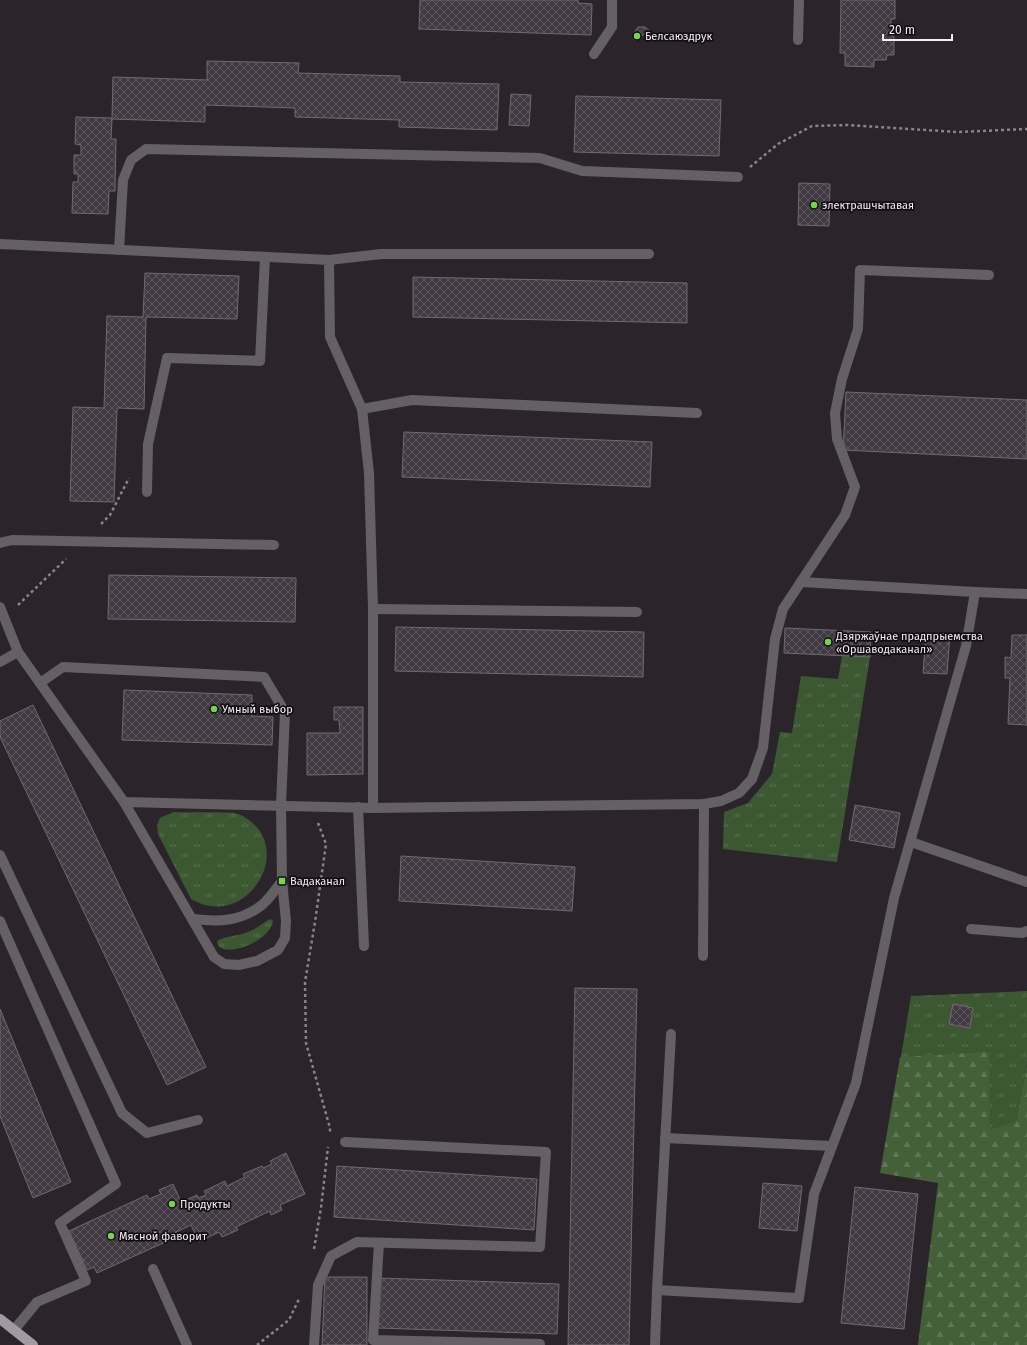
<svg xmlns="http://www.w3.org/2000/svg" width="1027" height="1345" viewBox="0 0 1027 1345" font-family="'Fira Sans',sans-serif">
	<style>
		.grass { fill: url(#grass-tufts) }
		.forest { fill: url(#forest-firs) }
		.building { fill: url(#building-cross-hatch); stroke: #726971 }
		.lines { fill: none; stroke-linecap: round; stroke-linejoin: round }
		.path { stroke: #8a8389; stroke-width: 2.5; stroke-dasharray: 3 3; stroke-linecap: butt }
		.minor { stroke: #656064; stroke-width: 10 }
		.major { stroke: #a29aa2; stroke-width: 10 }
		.poi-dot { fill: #78d158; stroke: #120e12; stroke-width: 1.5 }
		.labels { text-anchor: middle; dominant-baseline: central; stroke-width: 3.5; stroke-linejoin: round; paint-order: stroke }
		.poi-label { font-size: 11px; fill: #f4eff4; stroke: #120e12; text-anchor: start }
	</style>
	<defs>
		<pattern id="grass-tufts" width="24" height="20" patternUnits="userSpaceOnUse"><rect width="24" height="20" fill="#3c5832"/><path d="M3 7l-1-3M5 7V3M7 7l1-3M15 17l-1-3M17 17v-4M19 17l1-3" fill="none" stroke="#597050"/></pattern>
		<pattern id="forest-firs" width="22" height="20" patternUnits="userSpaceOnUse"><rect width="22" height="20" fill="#436039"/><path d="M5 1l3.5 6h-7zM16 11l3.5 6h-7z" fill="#5f7756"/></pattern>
		<pattern id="building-cross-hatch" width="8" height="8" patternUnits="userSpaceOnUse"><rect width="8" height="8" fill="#423a42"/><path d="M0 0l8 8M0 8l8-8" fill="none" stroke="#5e575e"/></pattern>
	</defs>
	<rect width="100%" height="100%" fill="#2c242b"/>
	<g class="grass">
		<path d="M842,656L870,657L837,862L723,849L724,812L748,803L772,774L780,732L792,733L801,676L838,679Z"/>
		<path d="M174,812C187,813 230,811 238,814C301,841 249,933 191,899L158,834L157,825L160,818Z"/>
		<path d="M270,919L273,921C270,943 218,961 217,941C225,936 238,936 248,932C256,929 263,923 270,919Z"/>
		<path d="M1027,991V1064L1016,1121L990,1131L901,1057L911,996Z"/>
	</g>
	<path class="forest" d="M989,1052L990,1130L1016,1121L1027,1064V1345H918L938,1183L880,1173L900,1057Z"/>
	<g class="building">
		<path d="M420,0H578V3L592,4L591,35L419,29Z"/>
		<path d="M841,0H895V19H891V34H894V55H887L886,60H874V67L845,66V53H840Z"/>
		<path d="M638,27H645L650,31L634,40V33Z"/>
		<path d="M207,61L299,63L298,73L400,76V82L499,84L497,130L399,127V120L295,117V108L205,105V122L112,119L111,139H116L115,191H109L108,214L72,213L73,182H78V174H74V155H81V145L75,144L76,117L112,118L113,77L207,80Z"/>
		<path d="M511,94L531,95L529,126L509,125Z"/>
		<path d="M576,96L721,100L719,156L574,152Z"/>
		<path d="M799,183L830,184L829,226L798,225Z"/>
		<path d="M145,273L239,276L237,319L146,317L144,409L117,408L114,502L70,501L73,407L104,408L107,316L143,317Z"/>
		<path d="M413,277L687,283V323L413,317Z"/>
		<path d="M846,392L1027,400V459L843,450Z"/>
		<path d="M404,432L652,442L650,487L402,477Z"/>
		<path d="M109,575L296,578L295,622L108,619Z"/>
		<path d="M396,627L644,632L643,677L395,671Z"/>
		<path d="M785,628L871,632L870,657L784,653Z"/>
		<path d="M926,633L950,634L947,674L923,673Z"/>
		<path d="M1012,635H1027V725L1008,724L1010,678H1005V657L1011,658Z"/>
		<path d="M124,690L252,695V716L273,717L272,745L122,740Z"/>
		<path d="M33,705L206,1067L167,1085L0,737V721Z"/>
		<path d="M334,707H363V774L307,775V733H340L339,720H334Z"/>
		<path d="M855,805L900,813L894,848L849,840Z"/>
		<path d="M401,856L575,867L572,911L399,901Z"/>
		<path d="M575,988L637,989L629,1345H568Z"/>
		<path d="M953,1004L973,1008L970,1028L949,1024Z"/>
		<path d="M0,1009L71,1182L33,1198L0,1116Z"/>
		<path d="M286,1153L305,1194L280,1205L282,1210L271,1215L270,1211L236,1227L238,1230L222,1237L219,1232L199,1242L191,1225L170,1235L172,1239L97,1273L94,1267L87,1270L69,1231L147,1195L149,1199L161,1194L159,1190L173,1184L181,1202L197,1195L198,1198L206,1195L204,1191L225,1181L227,1186L245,1177L243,1174L262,1166L263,1168L272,1164L270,1161Z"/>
		<path d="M337,1166L537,1179L534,1230L334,1217Z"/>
		<path d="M763,1183L802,1186L797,1231L759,1228Z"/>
		<path d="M855,1187L918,1194L904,1329L841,1323Z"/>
		<path d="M325,1277H367V1345H322Z"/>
		<path d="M379,1278L559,1284L557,1334L378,1328Z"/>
	</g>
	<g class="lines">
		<g class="path">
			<path d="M750,167L778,144L812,126L847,125L957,132L1027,129"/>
			<path d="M101,524L110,515L129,478"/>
			<path d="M18,605L66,559"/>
			<path d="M318,823L326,844L315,922L305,982L306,1043L330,1128V1134"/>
			<path d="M314,1249L321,1208L328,1147"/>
			<path d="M257,1345L289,1320L299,1299"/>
		</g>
		<g class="minor">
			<path d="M798,40L799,0"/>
			<path d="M594,54L612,27V0"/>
			<path d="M0,244L329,260L330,337L362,409L369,473L373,609V808"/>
			<path d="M119,250L123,180L131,160L146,149L540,158L582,171L738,177"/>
			<path d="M329,260L381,254H649"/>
			<path d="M362,409L412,400L697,413"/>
			<path d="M147,492L148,444L167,358L260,361L265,257"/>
			<path d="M0,543L12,540L274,545"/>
			<path d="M975,592L1027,594"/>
			<path d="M0,607L18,652L124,802L214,957L224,964L239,965L257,961L278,950L285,938L286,921L282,881L281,805L285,712L264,677L63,667L40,683"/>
			<path d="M373,609L637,612"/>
			<path d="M0,662L18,652"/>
			<path d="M124,802L373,808L704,804L721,801L739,793L752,779L763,748L775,639L783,609L845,515L855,487L837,439L835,413L842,379L858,329L860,270L989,275"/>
			<path d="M358,807L364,946"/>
			<path d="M911,842L1027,882"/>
			<path d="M0,855L122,1113L147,1133L198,1120"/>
			<path d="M193,919C218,922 240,922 262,905C269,899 276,889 282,881"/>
			<path d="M0,921L116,1184L60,1223L86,1281L37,1302L14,1330"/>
			<path d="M971,929L1022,933L1027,931"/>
			<path d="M703,956L704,804"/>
			<path d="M671,1034L657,1290L799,1298L814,1194L856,1083L894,898L966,646L975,592L801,582"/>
			<path d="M665,1138L832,1146"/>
			<path d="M379,1243L373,1340L540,1344"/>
			<path d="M153,1269L187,1345"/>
			<path d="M314,1345L318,1285L331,1256L357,1242L540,1247L546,1152L345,1142"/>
			<path d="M655,1345L657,1290"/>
		</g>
		<path class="major" d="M0,1319L33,1345"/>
	</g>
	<g class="poi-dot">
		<circle cx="637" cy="36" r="4"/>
		<circle cx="814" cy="205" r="4"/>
		<circle cx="828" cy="642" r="4"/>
		<circle cx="214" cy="709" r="4"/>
		<rect x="278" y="877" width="8" height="8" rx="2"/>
		<circle cx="172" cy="1204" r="4"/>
		<circle cx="111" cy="1236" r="4"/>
	</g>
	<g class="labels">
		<g class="poi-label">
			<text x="645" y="36">Белсаюздрук</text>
			<text x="822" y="205">электрашчытавая</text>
			<text x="836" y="636">Дзяржаўнае прадпрыемства<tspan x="836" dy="13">«Оршаводаканал»</tspan></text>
			<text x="222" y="709">Умный выбор</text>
			<text x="290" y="881">Вадаканал</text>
			<text x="180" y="1204">Продукты</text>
			<text x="119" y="1236">Мясной фаворит</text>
		</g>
	</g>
	<path d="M883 34v6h69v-6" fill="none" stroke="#f4eff4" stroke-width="2"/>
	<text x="889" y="34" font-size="12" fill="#f4eff4" stroke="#120e12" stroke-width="3" paint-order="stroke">20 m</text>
</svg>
